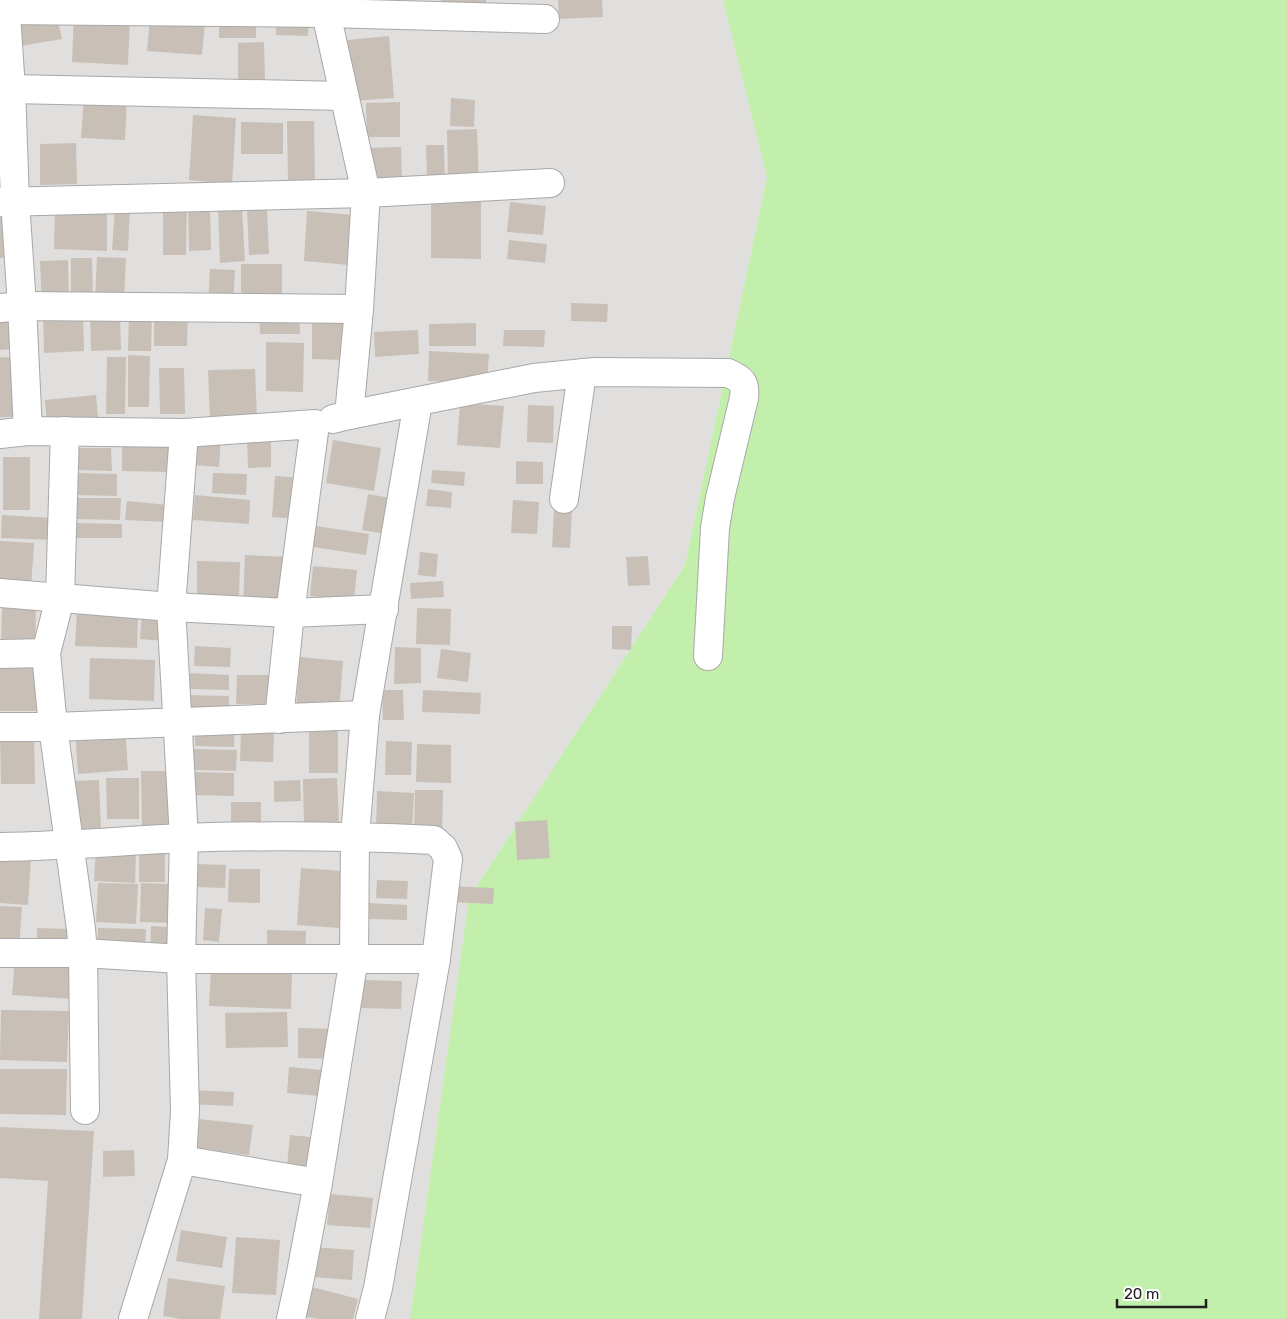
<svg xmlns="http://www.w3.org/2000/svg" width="1287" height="1319" viewBox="0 0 1287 1319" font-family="Rubik,sans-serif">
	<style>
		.residential { fill: #e0dfde }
		.grass { fill: #c2efab }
		.building { fill: #c8c0b6 }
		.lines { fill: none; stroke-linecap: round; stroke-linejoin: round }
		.street-casing { stroke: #a8a8a8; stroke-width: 30 }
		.street { stroke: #fff; stroke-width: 28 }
	</style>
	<rect width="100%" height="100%" fill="#f2f0e8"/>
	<path class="residential" d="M0,0H723L767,177L685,565L469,898L410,1319H0Z"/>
	<path class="grass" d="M723,0H1287V1319H410L469,898L685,565L767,177Z"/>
	<g class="building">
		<path d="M441,0H486V10L442,11Z"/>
		<path d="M558,0H602L603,17L559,19Z"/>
		<path d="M74,15L130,18L128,65L72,62Z"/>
		<path d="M57,17L62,39L15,47L11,25Z"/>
		<path d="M150,18L205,22L202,55L147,51Z"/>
		<path d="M276,20L309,21L308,36L276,35Z"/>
		<rect x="219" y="23" width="37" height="15"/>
		<path d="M389,36L394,98L352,101L347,40Z"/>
		<path d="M264,42L265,79L238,80V43Z"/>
		<path d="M84,95L127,97L125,140L81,138Z"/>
		<path d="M451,98L475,100L474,127L450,126Z"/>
		<path d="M400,102V137H367L366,103Z"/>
		<path d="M193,115L236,118L232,184L189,180Z"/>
		<path d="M287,121H314L315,185H288Z"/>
		<path d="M241,122L283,123V154H241Z"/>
		<path d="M477,129L479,182L448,183L447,130Z"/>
		<path d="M76,143L77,184L40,185V144Z"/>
		<path d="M426,145H444L445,183H427Z"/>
		<path d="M401,147L402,184L365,185L364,148Z"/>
		<path d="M431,197L481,198V259L431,258Z"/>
		<path d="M187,200L186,255H163V201Z"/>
		<path d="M510,202L546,206L543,235L507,232Z"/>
		<path d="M188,203H210L211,250L189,251Z"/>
		<path d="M115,207L130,208L128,251L112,250Z"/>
		<path d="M242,207L245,261L220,263L218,208Z"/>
		<path d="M247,208H267L269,254L249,255Z"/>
		<path d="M307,211L353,215L349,265L304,261Z"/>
		<path d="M55,212L107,213V251L54,249Z"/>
		<path d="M0,218H14L15,258H0Z"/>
		<path d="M509,240L547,244L545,263L507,259Z"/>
		<path d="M97,257L126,258L124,301L95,300Z"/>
		<path d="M71,258H92L93,302H71Z"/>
		<path d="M68,260L69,303L42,304L40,261Z"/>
		<rect x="241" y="264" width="41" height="37"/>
		<path d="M210,269L235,270L233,307L208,306Z"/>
		<path d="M571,303L608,304L607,322L571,321Z"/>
		<path d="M83,310L84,351L44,353L43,311Z"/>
		<path d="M129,310H152L151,351H128Z"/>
		<path d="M120,312L121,350L91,351L90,313Z"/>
		<path d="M154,312H188L187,346H154Z"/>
		<path d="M259,314H299L300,334H260Z"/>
		<path d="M11,317L13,349L0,350V318Z"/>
		<path d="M312,321L344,322V360L312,359Z"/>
		<path d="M476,323V346H429V324Z"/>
		<path d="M418,330L419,354L375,357L374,332Z"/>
		<path d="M504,330H545L544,347L503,346Z"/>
		<path d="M266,342L304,343L303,392L266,391Z"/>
		<path d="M429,351L489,354L487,384L428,381Z"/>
		<path d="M128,355L150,356L149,407H128Z"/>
		<path d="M0,357L18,358L16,417H0Z"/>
		<path d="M107,357H126L125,414H106Z"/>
		<path d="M159,368H184L185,414H160Z"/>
		<path d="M255,369L257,418L210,419L208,370Z"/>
		<path d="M96,395L98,417L47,422L45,400Z"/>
		<path d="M460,403L504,406L500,448L457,445Z"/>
		<path d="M528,405L554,406L553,443L527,442Z"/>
		<path d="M197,435L221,437L219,467L194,465Z"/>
		<path d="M247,439H271V467L248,468Z"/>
		<path d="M333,440L381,448L374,491L326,483Z"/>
		<path d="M122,444L172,446L170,472L122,471Z"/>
		<path d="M73,448H111L112,471L73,470Z"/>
		<rect x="3" y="457" width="27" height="53"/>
		<path d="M516,461L543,462V484H516Z"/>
		<path d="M432,470L465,472L464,486L431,483Z"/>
		<path d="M75,473L117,474V496L75,495Z"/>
		<path d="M213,473L247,474L246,495L212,493Z"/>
		<path d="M275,476L302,478L299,519L272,517Z"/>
		<path d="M428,489L452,492L451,508L426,506Z"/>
		<path d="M368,494L397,499L391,535L362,530Z"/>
		<path d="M195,495L250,500L249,524L193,520Z"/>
		<path d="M75,498H121L120,520L75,519Z"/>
		<path d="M513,500L539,502L537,534L511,533Z"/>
		<path d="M127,501L168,505L167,522L125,520Z"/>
		<path d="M554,510L572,511L570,548L552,547Z"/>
		<path d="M2,515L54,518L53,540L1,538Z"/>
		<path d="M76,523L122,524V538H76Z"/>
		<path d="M316,526L369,534L366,555L313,547Z"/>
		<path d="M0,541L34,543L31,588L0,586Z"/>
		<path d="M420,552L438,554L436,577L418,575Z"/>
		<path d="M245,555L289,557L286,609L243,607Z"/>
		<path d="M648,556L650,585L628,586L626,557Z"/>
		<path d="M197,561L240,562L239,600L197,599Z"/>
		<path d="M313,566L357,570L354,600L310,596Z"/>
		<path d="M443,581L444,597L411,599L410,583Z"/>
		<path d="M2,604L36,606L35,649L1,648Z"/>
		<path d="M417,608L451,609L450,645L416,644Z"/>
		<path d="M77,609L138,612L137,648L75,646Z"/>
		<path d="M142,612L166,614L164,641L140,639Z"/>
		<path d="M612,626H632L631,650L612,649Z"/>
		<path d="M195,646L231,648L230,667L194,666Z"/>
		<path d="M395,647L421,648V683L394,684Z"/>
		<path d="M441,649L471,653L468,682L437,678Z"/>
		<rect x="0" y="657" width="45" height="54"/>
		<path d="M300,657L343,661L339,713L296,709Z"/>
		<path d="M90,658L155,660L154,701L89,699Z"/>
		<path d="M190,673L229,675V690L190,689Z"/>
		<path d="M237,675H277V704H236Z"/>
		<path d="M382,690H403L404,720H383Z"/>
		<path d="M423,690L481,693L480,714L422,712Z"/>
		<path d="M186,695L229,696V714L186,713Z"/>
		<path d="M309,722L338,723V773H309Z"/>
		<path d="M125,725L128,770L78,774L75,729Z"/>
		<path d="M195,726L235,727L234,747L195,746Z"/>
		<path d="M241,729L274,730L273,762L240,761Z"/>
		<path d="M34,732L35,784H1L0,733Z"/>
		<path d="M386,741L412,742L411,775H385Z"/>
		<path d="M417,744L451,745V783L416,782Z"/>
		<path d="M193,749L237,750L236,771L192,770Z"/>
		<path d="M141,771H172L173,828L142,829Z"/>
		<path d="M192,772L234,773V796L192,795Z"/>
		<path d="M106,778H139V819H107Z"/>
		<path d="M337,778L339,826L304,827L303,779Z"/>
		<path d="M99,780L101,830L71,831L69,781Z"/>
		<path d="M300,780L301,801L274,802V781Z"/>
		<path d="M415,790H443L442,836L414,835Z"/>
		<path d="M377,791L414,793L412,830L376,828Z"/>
		<rect x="231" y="802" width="30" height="26"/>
		<path d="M547,820L550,858L517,860L515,822Z"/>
		<path d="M96,849L136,851L135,883L94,881Z"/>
		<rect x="139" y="852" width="26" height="30"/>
		<path d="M0,856L31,858L28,905L0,903Z"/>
		<path d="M197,864L226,865L225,888L196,887Z"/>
		<path d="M301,868L343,871L339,928L297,925Z"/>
		<path d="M229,869H260V903L228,902Z"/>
		<path d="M377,880L408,881L407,899L376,898Z"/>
		<path d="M98,883L138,884L136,924L96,922Z"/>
		<path d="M141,883L172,884L171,923L140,922Z"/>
		<path d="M450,886L494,888L493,904L450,902Z"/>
		<path d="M369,903L407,905V920L369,919Z"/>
		<path d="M0,906L22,907L19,948L0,947Z"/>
		<path d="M205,908L222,909L219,942L203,940Z"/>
		<path d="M151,926L170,927L169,952H150Z"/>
		<path d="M37,928L68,929V946L37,944Z"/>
		<path d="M98,928L146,929L145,954L97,953Z"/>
		<path d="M267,930L306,931L305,956L267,954Z"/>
		<path d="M15,959L75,963L72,999L12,995Z"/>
		<path d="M211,969L292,972L291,1009L209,1006Z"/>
		<path d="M361,980L402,981L401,1009L360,1008Z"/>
		<path d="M1,1010L69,1011L67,1062L0,1060Z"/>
		<path d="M287,1012L288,1047L226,1048L225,1013Z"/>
		<path d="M298,1028L337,1029V1059L298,1058Z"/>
		<path d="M289,1067L333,1071L331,1097L287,1093Z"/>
		<path d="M0,1069H67L66,1115L0,1114Z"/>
		<path d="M189,1090L234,1092L233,1106L189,1104Z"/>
		<path d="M199,1119L253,1125L249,1155L195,1148Z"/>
		<path d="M0,1127L94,1131L82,1319H39L48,1181L0,1178Z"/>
		<path d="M290,1135L320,1138L317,1169L287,1166Z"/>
		<path d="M134,1150L135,1176L103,1177V1151Z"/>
		<path d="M330,1194L373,1198L370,1228L327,1225Z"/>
		<path d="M181,1230L227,1237L222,1268L176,1261Z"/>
		<path d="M236,1237L280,1240L276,1295L232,1293Z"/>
		<path d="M313,1247L354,1250L352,1280L311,1277Z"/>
		<path d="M168,1278L225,1286L220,1319H181L163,1316Z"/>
		<path d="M312,1287L358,1299L353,1319H317L304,1316Z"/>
	</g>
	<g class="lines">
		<g class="street-casing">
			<g id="street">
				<path d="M5,0L11,89L15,201L22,306L28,431"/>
				<path d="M0,10L326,13L545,19"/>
				<path d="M326,13L366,193L359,309L349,415L333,419"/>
				<path d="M11,89L344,96"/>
				<path d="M0,202L366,193L550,183"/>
				<path d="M0,308L22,306L359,309"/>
				<path d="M349,415L534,378L595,372L728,373C741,379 746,382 744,398L720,498L715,528L708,656"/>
				<path d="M65,431L60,598L46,653L53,727L81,929L83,953L85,1110"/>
				<path d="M0,434L28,431L184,433L315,424L290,613L279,719"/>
				<path d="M564,499L582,373"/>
				<path d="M0,593L171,607L290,613L384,609"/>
				<path d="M0,654L46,653"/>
				<path d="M0,727H53L365,715"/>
				<path d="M0,847C61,846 122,841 183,838C266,835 350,836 434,840L443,848L448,859L436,959L378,1288L370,1319"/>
				<path d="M0,953H83L181,959H436"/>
				<path d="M182,1160L318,1183"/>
				<path d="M133,1319L182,1160L185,1111L181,959L184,838L171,607L184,433"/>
				<path d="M291,1319L300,1278L318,1183L354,958L355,836L365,715L418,402"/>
			</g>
		</g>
		<use href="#street" class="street"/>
	</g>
	<path d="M1117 1299v8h89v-8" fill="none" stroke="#212121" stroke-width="2.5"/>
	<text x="1124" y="1299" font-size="15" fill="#212121" stroke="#ffffff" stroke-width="4" paint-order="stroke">20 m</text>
</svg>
